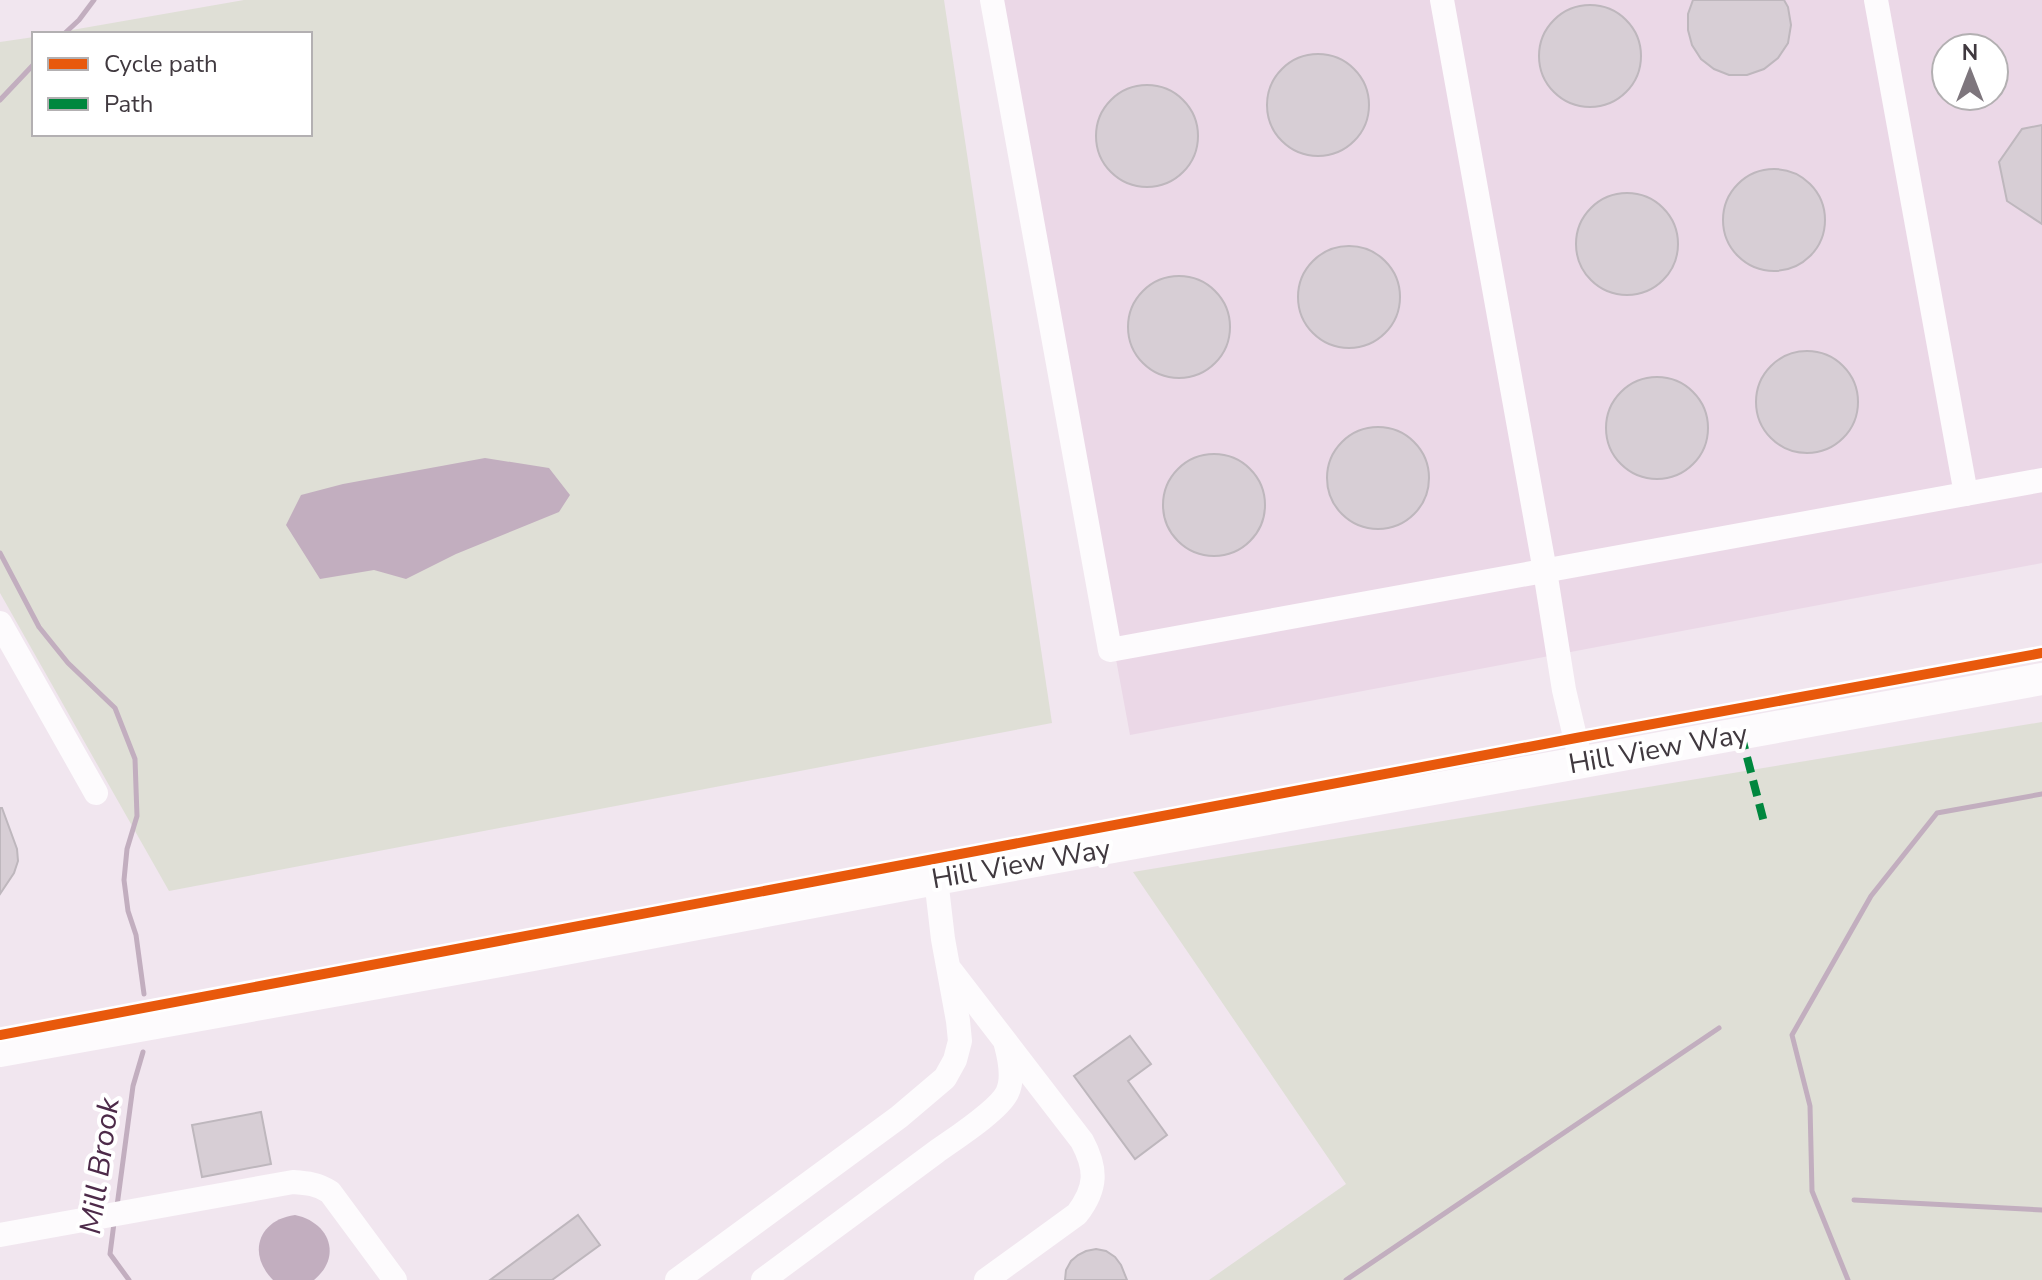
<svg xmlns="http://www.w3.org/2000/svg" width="2042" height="1280" viewBox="0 0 2042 1280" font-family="'Nunito Sans',sans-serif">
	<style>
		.built { fill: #ebd8e7; fill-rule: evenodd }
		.green { fill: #dfdfd6 }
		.water { fill: #c2aebf }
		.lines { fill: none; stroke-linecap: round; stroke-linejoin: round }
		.stream { stroke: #c2aebf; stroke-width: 5 }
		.building { fill: #d7ced5; stroke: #beb7bd; stroke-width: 2 }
		.minor { stroke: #fdfbfd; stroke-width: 24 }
		.major { stroke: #fdfbfd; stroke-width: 32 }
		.quiet { stroke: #00873e; stroke-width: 8; stroke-dasharray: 16 8; stroke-linecap: butt }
		.cycleway-casing { stroke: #fff; stroke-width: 15 }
		.cycleway { stroke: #e8590c; stroke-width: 10 }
		.labels { text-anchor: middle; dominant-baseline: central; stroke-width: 8; stroke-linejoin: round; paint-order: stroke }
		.street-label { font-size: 28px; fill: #40393f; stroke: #fff }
		.water-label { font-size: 30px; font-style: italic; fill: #4d2a49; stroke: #fff }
	</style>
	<rect width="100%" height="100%" fill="#f1e6ef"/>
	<path class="built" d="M994,0H2042V563L1130,735ZM1946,48H1994V96H1946Z"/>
	<g class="green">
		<path d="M244,0H944L1052,723L169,891L0,593V42L34,37V134H310V34H49Z"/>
		<path d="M2042,722V1280H1209L1346,1184L1133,872Z"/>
	</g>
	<g class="water">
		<path d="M485,458L549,468L570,495L559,512L456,554L406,579L374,570L320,579L286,525L301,495L343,484Z"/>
		<path d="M295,1215C329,1222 343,1256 314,1280H273C247,1254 258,1220 295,1215Z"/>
	</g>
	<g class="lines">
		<g class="stream">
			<path d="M64,34L79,20L94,0"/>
			<path d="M0,100L34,64"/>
			<path d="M0,553L39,627L68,663L115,708L135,759L137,816L127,849L124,880L128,911L136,935L144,994"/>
			<path d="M1854,1200L2042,1210"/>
			<path d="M117,1206L133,1086L143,1052"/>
			<path d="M114,1223L110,1254L129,1280"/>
			<path d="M1346,1280L1719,1028"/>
			<path d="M1848,1280L1812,1191L1810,1106L1792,1035L1871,896L1937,813L2042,794"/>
		</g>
	</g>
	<g class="building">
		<path d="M1693,0H1784L1788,7L1791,25L1788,43L1778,58L1764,69L1747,75H1729L1714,69L1701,59L1692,45L1688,30V14Z"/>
		<circle cx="1590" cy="56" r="51"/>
		<circle cx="1318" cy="105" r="51"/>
		<circle cx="1147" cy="136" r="51"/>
		<path d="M2042,125V224L2007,201L1999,162L2022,129Z"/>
		<circle cx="1774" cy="220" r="51"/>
		<circle cx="1627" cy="244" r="51"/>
		<circle cx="1349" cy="297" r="51"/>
		<circle cx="1179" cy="327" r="51"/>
		<circle cx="1807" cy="402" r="51"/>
		<circle cx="1657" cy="428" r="51"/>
		<circle cx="1378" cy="478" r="51"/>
		<circle cx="1214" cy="505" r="51"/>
		<path d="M0,808H2L17,849L18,861L14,873L0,894Z"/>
		<path d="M1130,1036L1151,1064L1128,1081L1167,1135L1135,1159L1074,1076Z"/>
		<path d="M261,1112L271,1164L202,1177L192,1125Z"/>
		<path d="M578,1215L600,1245L552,1280H490Z"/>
		<path d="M1096,1249L1106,1251L1115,1257L1121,1265L1127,1280H1065L1066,1270L1071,1261L1078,1255L1086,1251Z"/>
	</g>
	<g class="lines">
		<g class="minor">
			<path d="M992,0L1110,650L2042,480"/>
			<path d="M1442,0L1545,571L1564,690L1581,762"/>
			<path d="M1876,0L1966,494"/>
			<path d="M0,623L96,793"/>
			<path d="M952,972L1082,1141C1097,1169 1097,1188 1077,1214L986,1280"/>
			<path d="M0,1235L293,1182C307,1183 318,1184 330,1192L395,1280"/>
			<path d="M677,1280L899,1117L945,1078L955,1060L960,1041L958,1021L943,939L936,879"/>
			<path d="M763,1280C821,1237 878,1195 936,1152C954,1139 998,1111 1007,1093C1014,1079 1010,1060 1006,1045"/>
		</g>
		<path class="major" d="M0,1051L533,955L936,879L2042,679"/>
		<path class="quiet" d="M1741,734L1765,826"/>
		<g class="cycleway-casing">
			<path id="cycleway" d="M0,1035L1576,738L2042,653"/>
		</g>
		<use href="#cycleway" class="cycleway"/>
	</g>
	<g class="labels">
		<g class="street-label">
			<text transform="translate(1658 749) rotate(-10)">Hill View Way</text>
			<text transform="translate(1021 864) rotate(-10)">Hill View Way</text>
		</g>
		<g class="water-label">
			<text transform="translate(100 1166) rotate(-82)">Mill Brook</text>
		</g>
	</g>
	<rect x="32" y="32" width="280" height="104" fill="#ffffff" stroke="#b3b0b2" stroke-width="2"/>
	<rect x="48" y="58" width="40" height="12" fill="#e8590c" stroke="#b3b0b2" stroke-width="2"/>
	<text x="104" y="72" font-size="24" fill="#40393f">Cycle path</text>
	<rect x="48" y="98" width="40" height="12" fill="#00873e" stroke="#b3b0b2" stroke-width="2"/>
	<text x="104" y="112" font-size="24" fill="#40393f">Path</text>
	<g transform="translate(1970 72)"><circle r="38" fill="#ffffff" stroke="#b3b0b2" stroke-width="2"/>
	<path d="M0-6L14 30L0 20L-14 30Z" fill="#7e767d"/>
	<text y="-12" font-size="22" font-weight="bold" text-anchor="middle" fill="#40393f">N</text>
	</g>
</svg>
